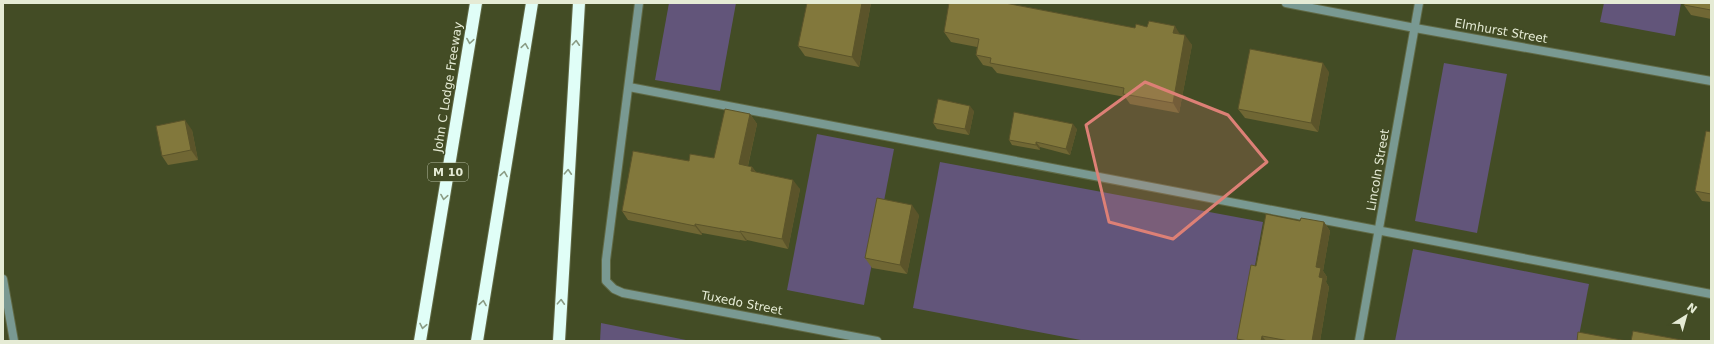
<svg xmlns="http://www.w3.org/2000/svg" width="1714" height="344" viewBox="0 0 1714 344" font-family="'DejaVu Sans',sans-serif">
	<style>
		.green { fill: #62557a }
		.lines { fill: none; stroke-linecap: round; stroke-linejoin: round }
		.service-casing { stroke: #606945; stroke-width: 10 }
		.minor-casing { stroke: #606945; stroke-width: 10 }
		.motorway-casing { stroke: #606945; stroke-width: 14 }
		.service { stroke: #799992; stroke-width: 8 }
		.minor { stroke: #799992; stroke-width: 8 }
		.motorway { stroke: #e0fef7; stroke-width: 12 }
		.wall { fill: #706734 }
		.shaded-wall { fill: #5b542a }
		.building { fill: #82783c; stroke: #5b542a }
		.oneway { stroke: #8a9c84 }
		.marked { fill: #dd8076; fill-opacity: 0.2; stroke: #dd8076; stroke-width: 3; stroke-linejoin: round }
		.labels { text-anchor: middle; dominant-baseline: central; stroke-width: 3; stroke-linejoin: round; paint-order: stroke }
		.shield { fill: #434c25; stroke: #b4bba0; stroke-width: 1 }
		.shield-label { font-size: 11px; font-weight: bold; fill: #e5ebd5 }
		.street-label { font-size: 12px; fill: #e5ebd5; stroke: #434c25 }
	</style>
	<rect width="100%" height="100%" fill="#434c25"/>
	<g class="green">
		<path d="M669,3H736L720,91L655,80Z"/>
		<path d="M1604,3H1681L1675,36L1600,22Z"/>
		<path d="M1444,63L1507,74L1477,233L1415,221Z"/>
		<path d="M817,134L894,149L864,305L787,290Z"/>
		<path d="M940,162L1263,222L1241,341H1086L913,308Z"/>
		<path d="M1413,249L1589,284L1578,341H1395Z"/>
		<path d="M601,323L691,341H600Z"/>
	</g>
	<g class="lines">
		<g class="service-casing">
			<path id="service" d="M629,87L1711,294"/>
		</g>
		<g class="minor-casing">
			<g id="minor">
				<path d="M639,3L606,260V281L614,289L623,293L877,341"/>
				<path d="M1286,3L1415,28L1711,81"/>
				<path d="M3,279L14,341"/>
				<path d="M1359,341L1419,3"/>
			</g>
		</g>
		<g class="motorway-casing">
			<g id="motorway">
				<path d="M420,341L476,3"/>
				<path d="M477,341L532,3"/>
				<path d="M559,341L579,3"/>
			</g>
		</g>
		<use href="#service" class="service"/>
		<use href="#minor" class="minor"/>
		<use href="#motorway" class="motorway"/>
	</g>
	<g class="wall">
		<path d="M871,3L859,67L805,56L798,46Z"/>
		<path d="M1711,3V19L1691,15L1684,5Z"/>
		<path d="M1135,28L1180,34L1192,45L1179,113L1130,104L1125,97L997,73L992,67L983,65L976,55L977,47L951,42L944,32Z"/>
		<path d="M1329,72L1318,132L1245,118L1238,109Z"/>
		<path d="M974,111L969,135L937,129L933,123Z"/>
		<path d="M750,114L757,124L748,166L752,167L756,172L800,189L788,249L747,240L746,241L702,233V235L628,220L622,211L689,161L714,158Z"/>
		<path d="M1077,129L1070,155L1040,147V150L1012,145L1009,140Z"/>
		<path d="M192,130L198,160L168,165L162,156Z"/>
		<path d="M1711,132V202L1702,201L1695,191Z"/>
		<path d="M919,215L907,274L872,268L865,258Z"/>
		<path d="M1300,221L1324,222L1330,231L1323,271L1327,277L1326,282L1329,287L1320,341H1239L1237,339Z"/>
	</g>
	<g class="shaded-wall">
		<path d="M862,3H871L859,67L852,57Z"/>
		<path d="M1175,26L1181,36L1173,33Z"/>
		<path d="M1185,35L1192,45L1179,113L1173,103Z"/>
		<path d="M1323,63L1329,72L1318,132L1311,123Z"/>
		<path d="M970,106L974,111L969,135L965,129Z"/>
		<path d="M750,114L757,124L746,174L739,164Z"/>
		<path d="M185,120L192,130L198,160L191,150Z"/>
		<path d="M1073,124L1077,129L1070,155L1066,149Z"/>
		<path d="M1036,142L1040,147V150L1036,145Z"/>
		<path d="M752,167L759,176L751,171Z"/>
		<path d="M793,180L800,189L788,249L782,239Z"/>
		<path d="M912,205L919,215L907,274L900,265Z"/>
		<path d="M1324,222L1330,231L1323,271L1327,277L1326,282L1329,287L1320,341H1312L1319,277L1316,267Z"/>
		<path d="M695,224L702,233V235L695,226Z"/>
		<path d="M740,231L747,240L746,241L740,232Z"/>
		<path d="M1262,336L1266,341H1261Z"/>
	</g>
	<g class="building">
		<path d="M807,3H862L852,57L798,46Z"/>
		<path d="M949,3H1005L1135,28L1136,24L1147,27L1149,21L1175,26L1173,33L1185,35L1173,103L1123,94L1124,88L990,63L991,58L976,55L979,39L944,32Z"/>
		<path d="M1684,3H1711V10L1684,5Z"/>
		<path d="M1250,49L1323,63L1311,123L1238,109Z"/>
		<path d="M938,99L970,106L965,129L933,123Z"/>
		<path d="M725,109L750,114L739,164L752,167L751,171L793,180L782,239L740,231V232L695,224V226L622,211L633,151L689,161L690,154L714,158Z"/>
		<path d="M1014,112L1073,124L1066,149L1036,142V145L1009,140Z"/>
		<path d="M185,120L191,150L162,156L156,126Z"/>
		<path d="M1706,131L1711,132V194L1695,191Z"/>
		<path d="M877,198L912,205L900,265L865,258Z"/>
		<path d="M1266,214L1300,221L1301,218L1324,222L1316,267L1321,268L1319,277L1323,278L1312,341H1289L1262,336L1261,341H1248L1237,339L1251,265L1256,266Z"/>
		<path d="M1633,331L1687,341H1631Z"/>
		<path d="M1578,332L1627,341H1577Z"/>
	</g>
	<defs><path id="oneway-chevron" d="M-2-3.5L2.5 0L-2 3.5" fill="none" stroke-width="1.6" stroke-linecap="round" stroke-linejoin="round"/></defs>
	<g class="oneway">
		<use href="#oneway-chevron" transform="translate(470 41) rotate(99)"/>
		<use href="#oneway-chevron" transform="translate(576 43) rotate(-86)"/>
		<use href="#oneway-chevron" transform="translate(525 46) rotate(-81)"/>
		<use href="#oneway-chevron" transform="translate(568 172) rotate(-87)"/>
		<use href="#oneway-chevron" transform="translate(504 174) rotate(-81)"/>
		<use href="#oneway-chevron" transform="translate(444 197) rotate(99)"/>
		<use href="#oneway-chevron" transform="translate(561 302) rotate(-87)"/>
		<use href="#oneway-chevron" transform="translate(483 303) rotate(-81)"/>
		<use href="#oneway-chevron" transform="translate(423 326) rotate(101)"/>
	</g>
	<path class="marked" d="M1145,82L1228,115L1267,162L1173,239L1109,222L1086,125Z"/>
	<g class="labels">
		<rect class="shield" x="428" y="163" width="40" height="18" rx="3"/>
		<g class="shield-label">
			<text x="448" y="172">M 10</text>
		</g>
		<g class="street-label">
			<text transform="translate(1501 31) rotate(10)">Elmhurst Street</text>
			<text transform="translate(448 87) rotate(-81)">John C Lodge Freeway</text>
			<text transform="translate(1378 170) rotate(-80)">Lincoln Street</text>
			<text transform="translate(742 303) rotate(11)">Tuxedo Street</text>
		</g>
	</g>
	<rect width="1714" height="344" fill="none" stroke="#e5ebd5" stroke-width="8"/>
	<g transform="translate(1686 316) rotate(37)" stroke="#434c25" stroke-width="3" paint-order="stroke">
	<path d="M0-3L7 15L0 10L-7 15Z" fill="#e5ebd5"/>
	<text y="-6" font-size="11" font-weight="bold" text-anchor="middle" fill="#e5ebd5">N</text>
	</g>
</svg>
